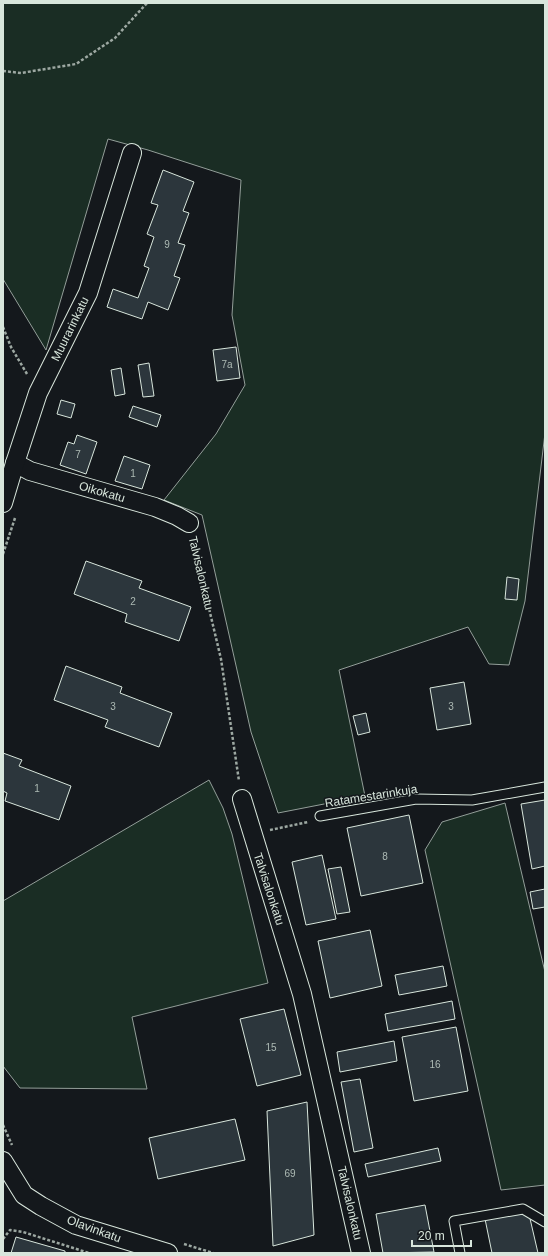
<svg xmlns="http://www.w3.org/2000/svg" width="548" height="1256" viewBox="0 0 548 1256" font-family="Arial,sans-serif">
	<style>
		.green { fill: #1a2d24; stroke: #939e99 }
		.building { fill: #2c363c; stroke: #d8e6dc }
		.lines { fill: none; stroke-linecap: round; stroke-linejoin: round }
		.service-casing { stroke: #d8e6dc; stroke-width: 11 }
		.minor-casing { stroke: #d8e6dc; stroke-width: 20 }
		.path { stroke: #9da8a2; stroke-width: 2.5; stroke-dasharray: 3 2; stroke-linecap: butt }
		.service { stroke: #14181c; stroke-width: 9 }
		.minor { stroke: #14181c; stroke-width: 18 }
		.labels { text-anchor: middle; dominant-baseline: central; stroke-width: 3; stroke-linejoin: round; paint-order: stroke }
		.number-label { font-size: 10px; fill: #adbab4 }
		.street-label { font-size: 12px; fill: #d8e6dc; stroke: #14181c }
	</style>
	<rect width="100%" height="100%" fill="#14181c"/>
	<g class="green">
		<path d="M3,3H545V433L525,601L509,665L489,664L468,627L339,670L365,796L278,813L251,732L202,515L164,500L216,434L245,385L232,315L241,180L148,150L108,139L46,350L3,279Z"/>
		<path d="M209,780L223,808L232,834L268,983L132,1017L147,1089L20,1088L3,1066V901Z"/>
		<path d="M505,803L545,972V1185L501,1190L425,850L442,822Z"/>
	</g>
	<g class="building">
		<path d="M163,170L194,182L183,211L189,213L178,243L185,245L174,276L180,278L168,310L148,302L142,319L107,307L113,289L138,298L149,268L144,266L154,237L147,234L158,205L151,203Z"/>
		<path d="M236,347L240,378L217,381L213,350Z"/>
		<path d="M149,363L154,396L143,397L138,365Z"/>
		<path d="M121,368L125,394L115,396L111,370Z"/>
		<path d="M61,400L75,404L71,418L57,414Z"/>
		<path d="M133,406L161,415L157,427L129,417Z"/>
		<path d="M77,435L97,442L86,474L60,465L68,442L74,444Z"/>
		<path d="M124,456L150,465L142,489L115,481Z"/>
		<path d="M86,561L142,581L139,588L191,607L179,641L125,622L127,614L74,594Z"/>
		<path d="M507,577L519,579L517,600L505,599Z"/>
		<path d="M66,666L122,687L120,693L172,713L159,747L105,727L108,720L54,700Z"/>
		<path d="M464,682L471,724L437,730L430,688Z"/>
		<path d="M366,713L370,732L358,735L353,716Z"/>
		<path d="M3,753L22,760L19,766L71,786L59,820L5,801L7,793L3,791Z"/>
		<path d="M545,800V866L532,869L521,804Z"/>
		<path d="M409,815L423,883L361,896L347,828Z"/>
		<path d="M322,855L336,919L306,925L292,862Z"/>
		<path d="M341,867L350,912L337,914L328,869Z"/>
		<path d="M545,889V907L533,909L530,892Z"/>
		<path d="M370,930L382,986L330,998L318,941Z"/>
		<path d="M443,966L447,986L399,995L395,975Z"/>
		<path d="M452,1001L455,1019L388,1031L385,1014Z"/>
		<path d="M284,1009L301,1075L257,1086L240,1019Z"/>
		<path d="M456,1027L468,1091L414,1101L402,1037Z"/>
		<path d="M394,1041L397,1061L340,1072L337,1052Z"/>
		<path d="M360,1079L373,1148L354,1152L341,1082Z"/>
		<path d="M307,1102L314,1235L273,1246L267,1111Z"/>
		<path d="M235,1119L245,1160L158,1179L149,1138Z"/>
		<path d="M438,1148L441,1161L368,1177L365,1164Z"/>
		<path d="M425,1205L434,1252L383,1253L376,1214Z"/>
		<path d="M528,1210L538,1253H492L485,1219Z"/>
		<path d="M16,1237L65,1251V1253H11Z"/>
	</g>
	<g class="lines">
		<g class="service-casing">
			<g id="service">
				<path d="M320,816L416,799L472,800L545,787"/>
				<path d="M460,1253L454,1221L523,1209L545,1222"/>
			</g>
		</g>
		<g class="minor-casing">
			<g id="minor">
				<path d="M15,463L30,471L155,507L177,516L189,523"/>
				<path d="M3,503L15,463L38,393L88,293L132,153"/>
				<path d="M242,799L302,994L361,1253"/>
				<path d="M3,1161L24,1195L41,1206L76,1225L168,1253"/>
			</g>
		</g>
		<g class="path">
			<path d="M3,71L21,73L76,64L115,38L147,3"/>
			<path d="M3,327L11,347L27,374"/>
			<path d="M193,541L221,659L239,781"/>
			<path d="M3,554L15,518"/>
			<path d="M270,830L308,822"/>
			<path d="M3,1125L12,1145"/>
			<path d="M3,1239L10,1230L23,1232L89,1253"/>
			<path d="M184,1244L213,1253"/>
		</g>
		<use href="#service" class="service"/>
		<use href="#minor" class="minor"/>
	</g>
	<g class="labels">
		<g class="number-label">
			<text x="167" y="244">9</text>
			<text x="227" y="364">7a</text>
			<text x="78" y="454">7</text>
			<text x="133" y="473">1</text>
			<text x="133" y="601">2</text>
			<text x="113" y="706">3</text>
			<text x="451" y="706">3</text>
			<text x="37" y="788">1</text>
			<text x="385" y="856">8</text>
			<text x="271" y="1047">15</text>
			<text x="435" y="1064">16</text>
			<text x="290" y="1173">69</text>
		</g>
		<g class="street-label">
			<text transform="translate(70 329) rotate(-64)">Muurarinkatu</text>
			<text transform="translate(102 492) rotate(16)">Oikokatu</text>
			<text transform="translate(201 573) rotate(77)">Talvisalonkatu</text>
			<text transform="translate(371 796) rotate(-9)">Ratamestarinkuja</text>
			<text transform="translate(269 889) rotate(72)">Talvisalonkatu</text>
			<text transform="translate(350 1203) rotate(77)">Talvisalonkatu</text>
			<text transform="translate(94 1229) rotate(20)">Olavinkatu</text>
		</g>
	</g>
	<rect width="548" height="1256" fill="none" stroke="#d8e6dc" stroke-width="8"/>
	<path d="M412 1240v6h59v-6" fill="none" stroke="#d8e6dc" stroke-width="2"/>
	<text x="418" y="1240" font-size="12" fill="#d8e6dc" stroke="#14181c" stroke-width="3" paint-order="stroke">20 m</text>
</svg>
